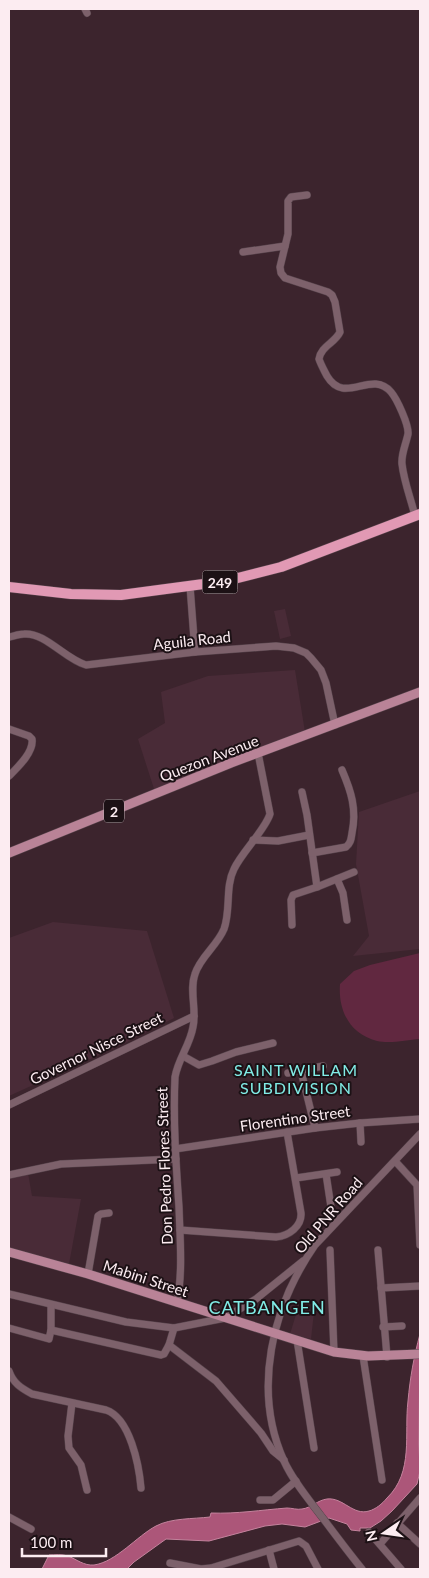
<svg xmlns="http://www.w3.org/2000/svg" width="429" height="1578" viewBox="0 0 429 1578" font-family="Lato,sans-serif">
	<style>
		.built { fill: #492b37 }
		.green { fill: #612840 }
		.water { fill: #ac5679; stroke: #c4839d }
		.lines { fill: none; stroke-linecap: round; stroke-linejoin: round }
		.minor-casing { stroke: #56434b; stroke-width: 8 }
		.major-casing { stroke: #56434b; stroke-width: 10 }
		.highway-casing { stroke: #56434b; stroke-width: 11 }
		.minor { stroke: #7d616b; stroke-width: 7 }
		.major { stroke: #b98397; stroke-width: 9 }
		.highway { stroke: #e199b4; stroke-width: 10 }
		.labels { text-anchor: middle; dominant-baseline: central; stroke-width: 4; stroke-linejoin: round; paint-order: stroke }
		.shield { fill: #1c1115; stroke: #b9aaaf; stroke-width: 1 }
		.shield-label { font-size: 14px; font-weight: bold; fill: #fcecf1 }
		.street-label { font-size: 15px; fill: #fcecf1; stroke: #1c1115 }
		.neighbourhood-label { font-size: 16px; letter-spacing: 1px; fill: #81ece6; stroke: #1c1115 }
		.quarter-label { font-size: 18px; letter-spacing: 1px; fill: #81ece6; stroke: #1c1115 }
	</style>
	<rect width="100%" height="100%" fill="#3c242d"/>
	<g class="built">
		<path d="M285,609L291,636L280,639L274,611Z"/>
		<path d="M295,670L305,732L155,792L138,739L165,723L161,692L208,676Z"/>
		<path d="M420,791V949L353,956L369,936L356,864L359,812Z"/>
		<path d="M53,922L147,931L174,1018L123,1044L9,1096V938Z"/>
		<path d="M28,1173L32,1196L81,1199L69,1264L9,1248V1175Z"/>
		<path d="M298,1308L314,1312L311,1339L290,1334Z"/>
	</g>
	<path class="green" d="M420,953V1039C407,1040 390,1044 377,1041C350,1034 338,1011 340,984L354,971L370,965Z"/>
	<path class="water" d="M420,1334L419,1444L420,1471L417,1484L392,1511L381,1521L370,1528H360V1531L351,1530L347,1524L329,1518L305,1527L282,1524L265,1526L209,1541L166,1539L134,1562L127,1569H42L49,1555C55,1555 62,1554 68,1556C76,1559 84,1566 94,1565C116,1562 137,1536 156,1526C171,1518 193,1519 210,1517L211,1513C237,1514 261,1510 287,1508C292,1508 297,1510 302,1509C311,1508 318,1500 327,1499C343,1497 353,1516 369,1511C376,1509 382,1504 387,1498C414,1472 404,1434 408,1401C410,1378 414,1356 420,1334Z"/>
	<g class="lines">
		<g class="minor-casing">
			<g id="minor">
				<path d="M85,9L87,13"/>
				<path d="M307,195L291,197L288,201V234L280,267L281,273L285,278L328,292L332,295L335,302L340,332C335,343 321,346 319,359C321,365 324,370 327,376C345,406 371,369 391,392C397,399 409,425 408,434C406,444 401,454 402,464C404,482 411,499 415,516"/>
				<path d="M243,252L285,246"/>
				<path d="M190,586L195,652"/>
				<path d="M9,637C14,636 19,634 24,634C45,632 65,659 86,665L195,652L276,646L294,648L306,653L311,658L321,670L326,683L335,725"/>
				<path d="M9,729L29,736L32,739C34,752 18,767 9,776"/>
				<path d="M302,792L307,815L317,887"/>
				<path d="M253,840L278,841L309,835"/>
				<path d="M312,853L346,847C351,843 351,839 352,833C357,809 351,791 342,770"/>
				<path d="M337,879L343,893L347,920"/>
				<path d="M292,925L291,900L293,895L317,887L354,872"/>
				<path d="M183,1056L199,1065L212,1061L236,1052L273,1043"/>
				<path d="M301,1071L315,1128"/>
				<path d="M288,1073L323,1066"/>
				<path d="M9,1105L194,1016"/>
				<path d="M360,1123L361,1142"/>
				<path d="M175,1149L315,1128L360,1123L420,1119"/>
				<path d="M395,1161L417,1185L420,1245"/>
				<path d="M326,1174L331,1207"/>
				<path d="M9,1175L61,1164L176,1159"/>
				<path d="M296,1178L337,1172"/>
				<path d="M180,1230L276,1237C289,1236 302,1226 301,1213L287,1132"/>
				<path d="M330,1250L334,1352"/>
				<path d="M378,1250L387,1357"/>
				<path d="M88,1274L98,1216L101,1214L109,1213"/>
				<path d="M381,1288L420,1286"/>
				<path d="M9,1294L126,1322L174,1328L225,1318L256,1299L303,1261"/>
				<path d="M177,1303C183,1271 180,1239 179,1207C176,1164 173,1120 175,1077C178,1059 190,1045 193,1027C197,1010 189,990 195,974C200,957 217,946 224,929C231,910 225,887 234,869C242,852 265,830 270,814L258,753"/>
				<path d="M383,1327L402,1326"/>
				<path d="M9,1328L49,1339L51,1330V1305"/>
				<path d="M51,1330L161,1355L164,1354L169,1345L174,1328"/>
				<path d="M297,1340L314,1448"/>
				<path d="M169,1345L216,1381L261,1433L273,1451L284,1460"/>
				<path d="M363,1356L382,1480"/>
				<path d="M9,1371C13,1383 21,1388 32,1394L106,1410C130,1418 139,1465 141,1488"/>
				<path d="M72,1403L68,1436L69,1448L81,1465L87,1490"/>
				<path d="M260,1500H273L296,1481"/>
				<path d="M9,1517L31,1529"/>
				<path d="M397,1523L420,1544"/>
				<path d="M369,1532L401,1569"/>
				<path d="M380,1544L420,1498"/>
				<path d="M269,1550L274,1569"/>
				<path d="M170,1563L201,1569L211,1568L299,1541L306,1546L318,1569"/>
				<path d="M362,1569C349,1553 337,1537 325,1521C311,1502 294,1483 284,1461C252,1390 272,1307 315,1245L420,1134"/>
			</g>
		</g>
		<g class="major-casing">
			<g id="major">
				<path d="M9,853L231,763L420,692"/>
				<path d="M9,1252L88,1274L334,1352L368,1356L420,1354"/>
			</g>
		</g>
		<g class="highway-casing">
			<path id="highway" d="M9,587L71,594L121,595L226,581L281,567L420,514"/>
		</g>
		<use href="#minor" class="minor"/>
		<use href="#major" class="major"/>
		<use href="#highway" class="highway"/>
	</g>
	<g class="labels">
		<g class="shield">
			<rect x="202.5" y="570.5" width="35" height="23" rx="4"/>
			<rect x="104" y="799.5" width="20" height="23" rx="4"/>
		</g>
		<g class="shield-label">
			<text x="220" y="582">249</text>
			<text x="114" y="811">2</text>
		</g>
		<g class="street-label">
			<text transform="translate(192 640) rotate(-6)">Aguila Road</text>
			<text transform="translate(209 758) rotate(-21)">Quezon Avenue</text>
			<text transform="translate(96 1048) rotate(-26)">Governor Nisce Street</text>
			<text transform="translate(295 1118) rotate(-8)">Florentino Street</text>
			<text transform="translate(164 1166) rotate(-92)">Don Pedro Flores Street</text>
			<text transform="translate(328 1215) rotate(-49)">Old PNR Road</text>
			<text transform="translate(146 1278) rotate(18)">Mabini Street</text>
		</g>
		<g class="neighbourhood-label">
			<text x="296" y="1069">SAINT WILLAM<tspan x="296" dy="18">SUBDIVISION</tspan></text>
		</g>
		<g class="quarter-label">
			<text x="267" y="1307">CATBANGEN</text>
		</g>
	</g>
	<rect width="429" height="1578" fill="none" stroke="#fcecf1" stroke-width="20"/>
	<g transform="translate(384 1533) rotate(257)" stroke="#1c1115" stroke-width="4" paint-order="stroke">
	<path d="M0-4L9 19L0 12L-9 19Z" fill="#fcecf1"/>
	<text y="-8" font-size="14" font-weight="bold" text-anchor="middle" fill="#fcecf1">N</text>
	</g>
	<path d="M22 1548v8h84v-8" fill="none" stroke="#fcecf1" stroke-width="2.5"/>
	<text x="30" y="1548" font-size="15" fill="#fcecf1" stroke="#1c1115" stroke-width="4" paint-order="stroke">100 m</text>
</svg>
